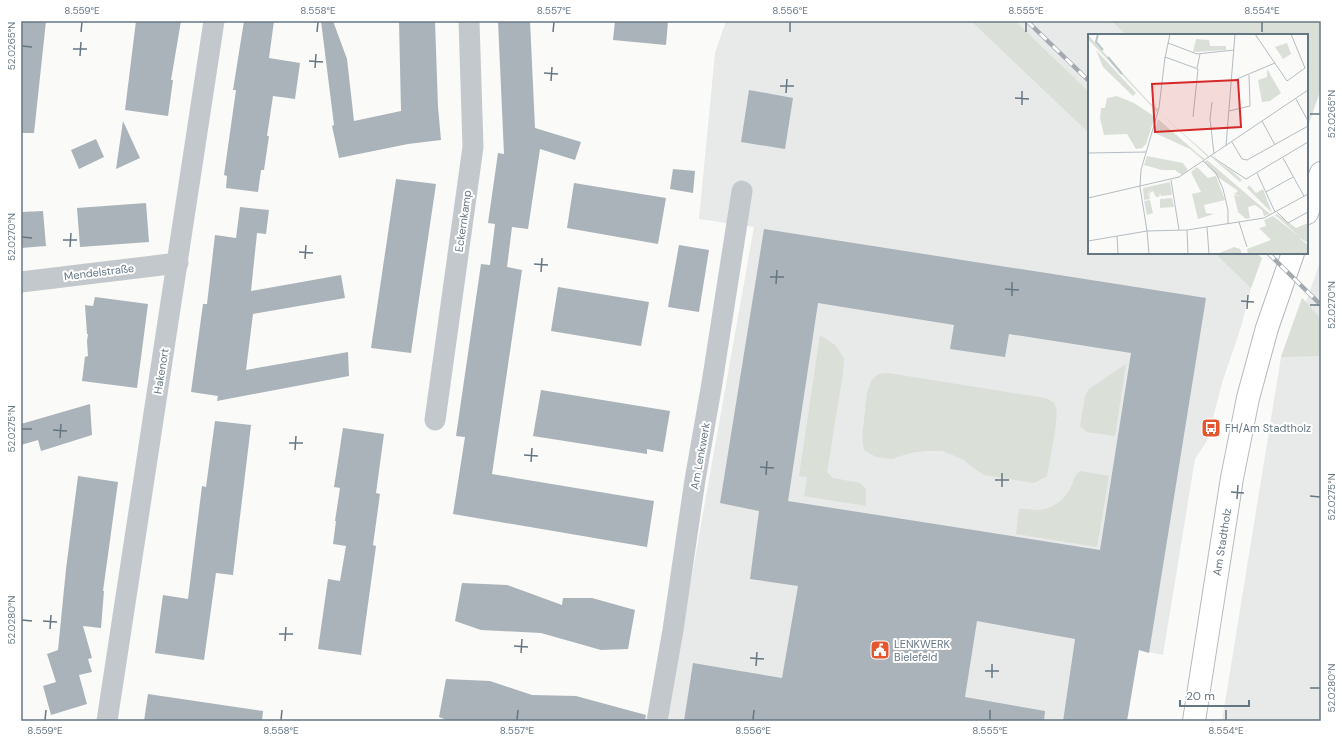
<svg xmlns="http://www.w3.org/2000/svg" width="1342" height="742" viewBox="0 0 1342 742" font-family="'DM Sans',sans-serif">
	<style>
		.built { fill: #e8e9e9 }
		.green { fill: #dadfd7 }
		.building { fill: #aab3b9; fill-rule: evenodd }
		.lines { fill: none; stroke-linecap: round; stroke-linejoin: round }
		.secondary-casing { stroke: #b3babf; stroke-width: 24 }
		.street { stroke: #c3c8cc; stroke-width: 21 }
		.secondary { stroke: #fff; stroke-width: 22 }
		.rail-casing { stroke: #a2aab0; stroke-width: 4.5 }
		.rail { stroke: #fff; stroke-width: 3; stroke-dasharray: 9; stroke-linecap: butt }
		.ticks { fill: none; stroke: #657683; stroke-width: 1.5 }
		.labels { text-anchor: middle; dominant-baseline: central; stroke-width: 4; stroke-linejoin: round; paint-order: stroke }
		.street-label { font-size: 11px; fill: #657683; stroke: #fff }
		.poi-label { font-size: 11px; fill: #657683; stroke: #fff; text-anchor: start }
		.inset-river { fill: none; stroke: #bbc7cb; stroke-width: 2 }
		.inset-road { fill: none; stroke: #b5bdc2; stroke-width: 1 }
		.view { fill: #d62828; fill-opacity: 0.15; stroke: #d62828; stroke-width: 2 }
		.inset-edge { fill: none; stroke: #657683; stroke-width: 2 }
		.neatline { fill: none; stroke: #657683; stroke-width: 1.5 }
		.ticks-label { font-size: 10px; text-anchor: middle; fill: #657683 }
	</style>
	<rect width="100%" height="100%" fill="#fafaf8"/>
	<g class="built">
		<path d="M726,21H1135L1151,35H1089V253H1259L1258,255L1262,258L1251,288L1241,327L1222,383L1207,441L1195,459L1163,655L1139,650L1075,639L1063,721H666L754,227L699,219L715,53Z"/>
		<path d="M1321,259V721H1222L1281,357L1302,298L1306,302Z"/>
	</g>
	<g class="green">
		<path d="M971,21H1015L1089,92V133Z"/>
		<path d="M1112,21H1321V89L1307,129V35H1126Z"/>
		<path d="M1215,253H1256L1262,258L1251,288Z"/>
		<path d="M1302,298L1321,319V359L1319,356L1281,357Z"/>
		<path d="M820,335L835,345L844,358L843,373L827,472L833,478L860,483L866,489V506L804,496L807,477L799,476Z"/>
		<path d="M1126,364L1115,436L1087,432L1080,426L1085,396L1089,389Z"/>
		<path d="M888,373L1045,398C1050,400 1055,402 1056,408C1059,417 1049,464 1047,476L1034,483L984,475L972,467L964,460L943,451H925L910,453L892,459L876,457L864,450L862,438L867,393L871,381L878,374Z"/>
		<path d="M1080,471L1109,476L1097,547L1016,534L1019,509C1026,508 1032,510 1039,510C1052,509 1065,500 1071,487C1074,481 1074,475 1080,471Z"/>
	</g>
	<g class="building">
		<path d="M21,21H46L34,133H21Z"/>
		<path d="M136,21H181L171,80H173L168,116L125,110Z"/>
		<path d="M244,21H274L269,58L300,63L295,99L273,96L267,136H269L264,170H261L258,192L226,188L227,176L224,175L236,90H233Z"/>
		<path d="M321,21H333L347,59L354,121L401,111L399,21H435L438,107L441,140L408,144L339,158L332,126L334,125Z"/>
		<path d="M498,21H530L535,128L581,142L575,160L540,149L528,229L512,227L507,267L522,270L492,474L654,501L647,547L453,514L465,437L456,436L481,264L490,265L495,224L488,223L498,153L504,154Z"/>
		<path d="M615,21H668L666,45L613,40Z"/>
		<path d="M749,90L793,98L785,149L741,142Z"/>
		<path d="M123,121L140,158L116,169Z"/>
		<path d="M96,139L104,157L79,169L71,150Z"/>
		<path d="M673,169L695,171L693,193L670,189Z"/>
		<path d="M396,179L436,184L411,353L371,348Z"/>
		<path d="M574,183L666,198L658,244L567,228Z"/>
		<path d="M146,203L149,242L80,247L77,208Z"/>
		<path d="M240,207L269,210L266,234L257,233L251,291L341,275L345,298L253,314L246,370L348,352L349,376L217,401L218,396L191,392L203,304H207L215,235L236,238Z"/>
		<path d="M43,211L46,246L21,248V212Z"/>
		<path d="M764,229L1206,298L1149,653L1139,650L1127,721H1063L1075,639L977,621L965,697L1045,711L1044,721H684L693,663L782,678L798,586L750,579L759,511L720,503ZM818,303L954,325L950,349L1005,357L1009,334L1131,353L1100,550L788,501Z"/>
		<path d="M679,245L709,250L699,312L668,307Z"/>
		<path d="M558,287L649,302L641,346L551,331Z"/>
		<path d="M95,297L148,304L137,388L82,381L85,357L88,356L87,341L88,334H87L85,305L93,306Z"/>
		<path d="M541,390L670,411L663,452L647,449V454L533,436Z"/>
		<path d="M90,404L92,435L41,451L38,440L21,445V424Z"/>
		<path d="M215,421L251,425L233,575L216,573L204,660L155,653L163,595L188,599L202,486L206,487Z"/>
		<path d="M343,428L384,434L376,493L380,494L373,545L376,546L361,655L318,649L328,579L340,581L346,546L333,544L336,521H335L340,488L334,487Z"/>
		<path d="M78,476L118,482L103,591H104L101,628L83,626L92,658L88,659L92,672L79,675L87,704L51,715L43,686L56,682L47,654L58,650L66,569Z"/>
		<path d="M462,583L507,585L562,605L563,598H592L635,610L628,649L601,650L541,633L481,630L455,621Z"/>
		<path d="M446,679L490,681L532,695L576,696L646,715L645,721H449L439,717Z"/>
		<path d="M148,694L263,711L262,721H144Z"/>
	</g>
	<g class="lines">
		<g class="secondary-casing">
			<g id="secondary">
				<path d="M1307,213L1321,173"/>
				<path d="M1194,721L1232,478L1248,398L1267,328L1293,253"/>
			</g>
		</g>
		<g class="street">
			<path d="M21,282L178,263"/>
			<path d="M435,420L473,147L469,21"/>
			<path d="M107,721L214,21"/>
			<path d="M657,721L673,630L695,480L712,383L742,191"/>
		</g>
		<use href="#secondary" class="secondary"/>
		<g class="rail-casing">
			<g id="rail">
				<path d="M1027,21L1089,81"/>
				<path d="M1268,253L1321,305"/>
			</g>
		</g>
		<use href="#rail" class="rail"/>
	</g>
	<path class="ticks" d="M81,32L82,22M317,32L318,22M553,32L554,22M790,32V22M1026,32V22M1262,32V22M22,46L32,47M73,49H87M80,56L81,42M309,61L323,62M315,68L316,54M544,73L558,74M551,81L552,67M780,86H794M786,93L787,79M1015,98L1029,99M1022,105V91M1310,114H1320M22,237L32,238M63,240H77M70,247L71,233M299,252L313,253M305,259L306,245M534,264L548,265M541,272L542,258M770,277H784M776,284L777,270M1005,289L1019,290M1012,296V282M1241,301L1254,302M1310,305H1320M1247,309L1248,295M22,429H32M53,430L67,431M60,438L61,424M289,443H303M295,450L296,436M524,455L538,456M531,462L532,448M760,467L774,468M766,475L767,461M995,480H1009M1002,487V473M1231,492L1244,493M1310,496L1320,497M1237,499L1238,485M22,620L32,621M43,621L57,622M50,629L51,615M279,634H293M285,641L286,627M514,646L528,647M521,653L522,639M750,658L764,659M756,666L757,652M985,671H999M992,678V664M1310,688H1320M45,720L46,710M281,720L282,710M517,720L518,710M753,720L754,710M990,720V710M1226,720V710"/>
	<defs>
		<g id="bus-square" transform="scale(1)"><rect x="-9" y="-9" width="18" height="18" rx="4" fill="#e4572e" stroke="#fff"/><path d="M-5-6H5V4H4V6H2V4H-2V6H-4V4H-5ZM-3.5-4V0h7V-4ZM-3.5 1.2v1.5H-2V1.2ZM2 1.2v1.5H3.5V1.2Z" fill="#fff"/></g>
		<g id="civic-square" transform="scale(1)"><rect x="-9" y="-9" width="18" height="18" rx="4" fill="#e4572e" stroke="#fff"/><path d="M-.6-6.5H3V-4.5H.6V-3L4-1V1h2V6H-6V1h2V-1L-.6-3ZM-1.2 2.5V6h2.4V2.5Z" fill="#fff"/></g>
	</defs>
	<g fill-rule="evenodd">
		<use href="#bus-square" x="1211" y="428"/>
		<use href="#civic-square" x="880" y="650"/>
	</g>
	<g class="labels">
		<g class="street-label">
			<text transform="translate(463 221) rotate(-82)">Eckernkamp</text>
			<text transform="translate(99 272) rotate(-7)">Mendelstraße</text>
			<text transform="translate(161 371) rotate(-81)">Hakenort</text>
			<text transform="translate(700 456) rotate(-80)">Am Lenkwerk</text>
			<text transform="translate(1222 542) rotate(-81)">Am Stadtholz</text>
		</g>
		<g class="poi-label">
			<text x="1225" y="428">FH/Am Stadtholz</text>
			<text x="894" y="644">LENKWERK<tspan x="894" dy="13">Bielefeld</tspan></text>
		</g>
	</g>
	<g transform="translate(1088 34)">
		<rect width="220" height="220" fill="#fafaf8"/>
		<path d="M0,1L61,68L70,75L69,78L0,5ZM108,5L121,6L122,12H138V16L105,18ZM199,9L203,20L195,25L187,13ZM8,16L48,59L45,62L15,33ZM179,35L193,59L182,67L174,68L170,46L179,43ZM29,62L46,69L67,83L58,110L54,114L48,115L39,100L16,101L12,84L13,74H17L19,64ZM72,79L121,122L120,123ZM70,85L109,119L117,125L115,126L102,115L67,99ZM59,122L95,129L100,136L94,141L87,136H74L56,131ZM123,123L144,137L154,146L152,148ZM119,126L162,163L182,180L176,182L174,176L167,171L160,173L162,184L158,185L150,178L146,161L154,163L146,160L150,157L130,143L116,128ZM109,133L120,144L128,142L137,166L116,171L118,179L126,180L110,185L104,160L113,158L103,138ZM82,148L84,161L73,162L72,159L71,163H68L65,157L62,159V165L61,160L63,155L60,160L62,165L56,166L55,154ZM161,151L168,159L175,155L184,179L159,154ZM84,164L86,173L72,174V165ZM62,166L65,179L59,181L56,167ZM189,180L208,194L220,189V209L210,203L220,211V220H160L159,215L183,206L171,194L178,192L176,186L185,182L211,202L187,181ZM146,213L152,215L154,220H129Z" fill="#dadfd7"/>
		<path class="inset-river" d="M10,0L8,8L15,16M20,23L34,40"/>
		<path class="inset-road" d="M167,0L199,47L217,34L203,0M80,9L109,20L146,16M77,23L110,35L105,83M77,23L71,74L53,136L52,153L59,197L99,196L176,184L220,160M77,24L82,0M109,34L112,20M144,47L187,29M208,65L220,87M124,68L122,85L126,120M141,77L162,72L161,41M174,87L187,111M144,108L154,125L159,126L220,92M138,112L147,0M0,119L58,118M123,122L158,145L220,108M195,124L216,162M115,127L128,139L135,155L140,176V190M169,139L187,178M83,146L91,196M178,158L205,143M0,164L91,143L220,56M189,178L200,189L220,178M151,188L159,213M119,193L121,220M99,196L100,220M29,202L30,220M0,207L59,197L61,220"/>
		<path class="view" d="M150,46L153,93L67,98L64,50Z"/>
		<rect width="220" height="220" class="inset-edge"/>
	</g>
	<rect width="1342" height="742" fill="none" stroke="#ffffff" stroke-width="44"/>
	<path d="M1180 700v6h69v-6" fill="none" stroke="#657683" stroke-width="2"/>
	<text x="1186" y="700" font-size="12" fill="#657683" stroke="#ffffff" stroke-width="3" paint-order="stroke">20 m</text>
	<rect x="22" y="22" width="1298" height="698" class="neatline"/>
	<g class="ticks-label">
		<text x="82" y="14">8.559°E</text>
		<text x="318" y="14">8.558°E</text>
		<text x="554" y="14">8.557°E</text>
		<text x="790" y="14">8.556°E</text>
		<text x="1026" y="14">8.555°E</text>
		<text x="1262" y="14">8.554°E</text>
		<text transform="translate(11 46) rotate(-90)" y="4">52.0265°N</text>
		<text transform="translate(1331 114) rotate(-90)" y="4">52.0265°N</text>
		<text transform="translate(11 237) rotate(-90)" y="4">52.0270°N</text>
		<text transform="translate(1331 305) rotate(-90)" y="4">52.0270°N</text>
		<text transform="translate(11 429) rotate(-90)" y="4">52.0275°N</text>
		<text transform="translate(1331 497) rotate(-90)" y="4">52.0275°N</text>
		<text transform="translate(11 620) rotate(-90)" y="4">52.0280°N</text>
		<text transform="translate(1331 688) rotate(-90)" y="4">52.0280°N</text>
		<text x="45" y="734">8.559°E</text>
		<text x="281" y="734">8.558°E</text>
		<text x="517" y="734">8.557°E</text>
		<text x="753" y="734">8.556°E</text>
		<text x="990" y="734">8.555°E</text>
		<text x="1226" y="734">8.554°E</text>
	</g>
</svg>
